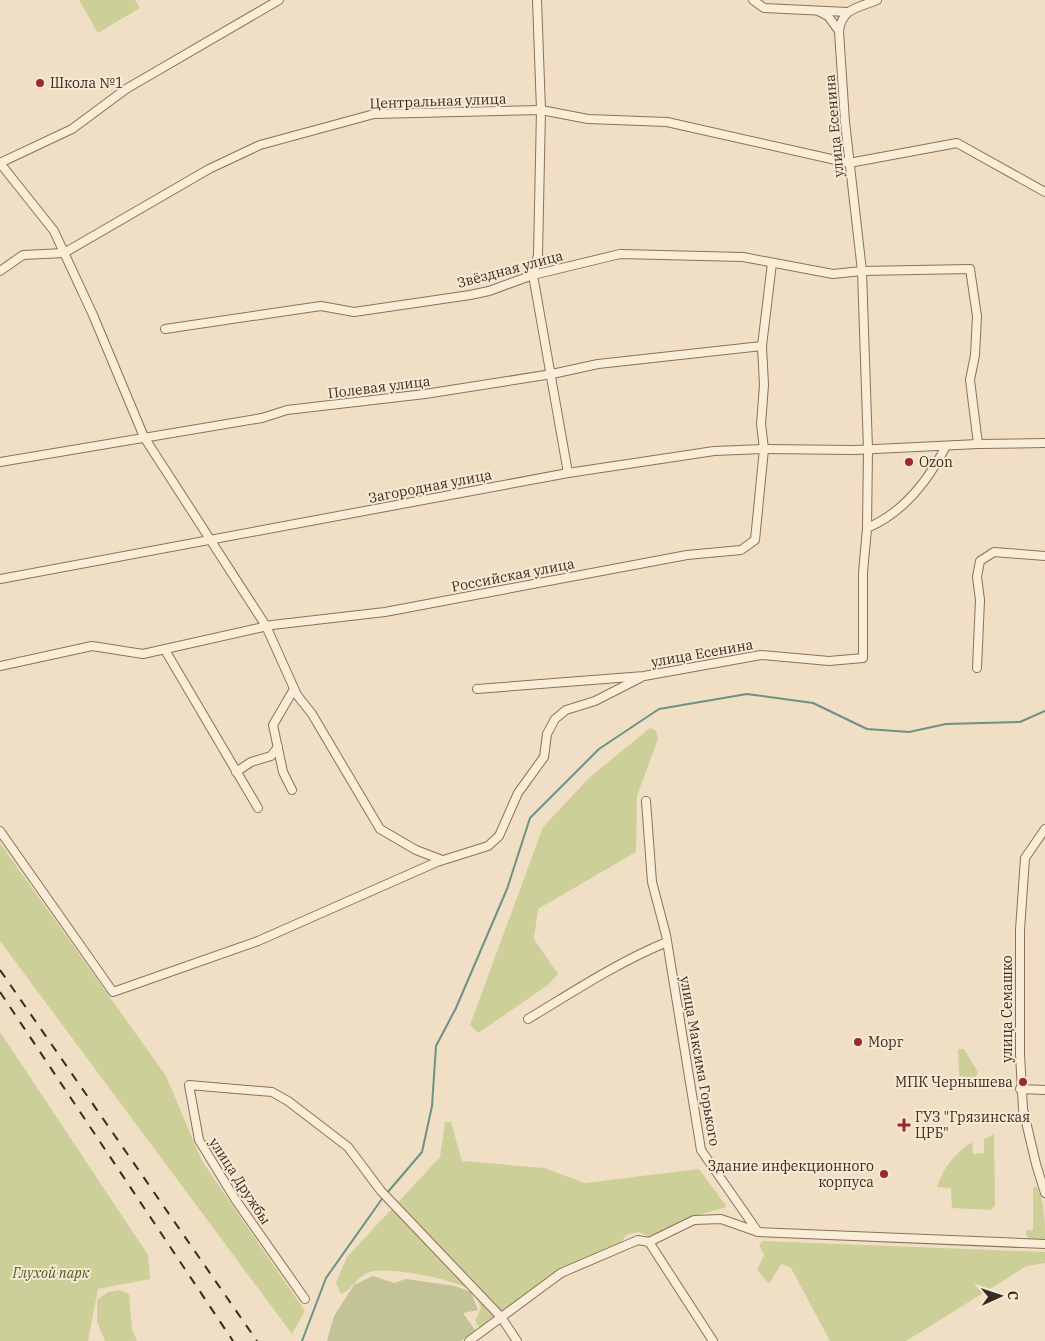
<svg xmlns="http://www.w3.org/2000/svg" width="1045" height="1341" viewBox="0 0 1045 1341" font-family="'IBM Plex Serif',serif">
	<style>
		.green { fill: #cdcf98 }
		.cemetery { fill: #c2c397 }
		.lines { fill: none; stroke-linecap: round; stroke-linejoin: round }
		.stream { stroke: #6c9286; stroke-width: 2 }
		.minor-casing { stroke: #8c705a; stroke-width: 10 }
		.minor { stroke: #faedd8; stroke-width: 8 }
		.rail { stroke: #3b2a1e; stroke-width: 2; stroke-dasharray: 9 9; stroke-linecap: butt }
		.poi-dot { fill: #9d2732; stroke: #f7ead4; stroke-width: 2 }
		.labels { text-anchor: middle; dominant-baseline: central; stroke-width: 4; stroke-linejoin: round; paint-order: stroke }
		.poi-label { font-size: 14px; fill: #3b2a1e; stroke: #f7ead4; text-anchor: start }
		.street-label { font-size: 14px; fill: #3b2a1e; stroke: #f7ead4 }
		.park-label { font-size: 14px; font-style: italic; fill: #4f5824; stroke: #f7ead4 }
	</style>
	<rect width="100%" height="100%" fill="#f0dfc5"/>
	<g class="green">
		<path d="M79,0H135L140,8L98,33Z"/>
		<path d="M650,728L656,731L658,739L637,796L636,852L538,909L534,939L558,974L548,985L478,1033L470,1025L543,827L590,777Z"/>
		<path d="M0,843L166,1076L202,1161L305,1311L292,1334L0,941Z"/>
		<path d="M0,1032L148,1255L150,1279L98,1289L88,1341H0Z"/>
		<path d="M958,1049H964L978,1072L975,1078L959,1076Z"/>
		<path d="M445,1122H451L462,1161L544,1168L585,1183L699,1169L727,1207L690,1217L649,1237L639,1232L626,1235L621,1243L484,1327H479L475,1321L481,1308C479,1303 476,1295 472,1291C455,1279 395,1268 374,1271C357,1274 351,1292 341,1294L336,1283L347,1257L440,1157Z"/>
		<path d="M994,1134L995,1206L990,1210L952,1208L951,1188L937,1187C944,1167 954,1154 972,1142L973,1154L984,1153V1139Z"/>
		<path d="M1033,1187H1037C1045,1202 1045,1223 1045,1241L1030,1240L1026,1235V1230H1033Z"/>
		<path d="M763,1241L1045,1252V1263L1027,1266L906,1341H830L791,1268L781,1264L769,1284L757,1270L764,1255L759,1245Z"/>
		<path d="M120,1290L129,1294L132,1329L137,1341H105L97,1321V1300L108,1292Z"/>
	</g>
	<path class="cemetery" d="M373,1276L394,1283L406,1279L455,1286L471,1292L478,1310L463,1313L475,1330L461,1341H327L334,1316L354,1285Z"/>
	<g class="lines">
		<g class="stream">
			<path d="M387,1193L422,1152L432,1106L436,1046L456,1008L507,889L530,818L599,749L659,709L747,694L813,703L867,729L909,732L946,724L1020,722L1045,711"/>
			<path d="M302,1341L326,1278L384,1196"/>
		</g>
		<g class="minor-casing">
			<g id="minor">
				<path d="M537,0L541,110L538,255L533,275L568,473"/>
				<path d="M753,0L764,8L847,12"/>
				<path d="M820,12L828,16L839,31"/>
				<path d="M0,163L54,231L93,315L144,437L266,626L297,695L312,714L380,829L416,850L442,860"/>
				<path d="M0,163L72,129L126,89L279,0"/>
				<path d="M0,271L23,255L64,253L209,169L260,145L374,114L541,110L588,119L667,122L849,163L957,143L1045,192"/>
				<path d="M165,329L307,308L321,306L354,312L470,295L489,291L533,275L620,254L743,257L833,274L862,271L970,269L977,316L975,355L970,380L978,444"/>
				<path d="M0,462L262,418L287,410L425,394L552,374L598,364L762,346"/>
				<path d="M867,528C903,513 928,481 946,446"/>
				<path d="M0,579L568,473L714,451L764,449L855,450L978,444L1045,443"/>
				<path d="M165,650L258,808"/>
				<path d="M0,666L92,646L143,654L272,625L385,612L687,555L741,550L755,540L764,449L761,424L764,385L762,346L772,263"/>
				<path d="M977,668L980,600L977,577L980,561L994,552L1045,556"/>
				<path d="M477,689L644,676L761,655L829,661L863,658V573L867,528L868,449L862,271L845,122L839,31C842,8 858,8 877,0"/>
				<path d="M236,772L251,762L271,756L278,747"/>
				<path d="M292,790L283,772L273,725L294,689"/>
				<path d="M646,801L652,882L666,935L701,1150L758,1232"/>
				<path d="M1045,829L1025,858L1020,930V1054L1023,1109L1036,1164L1045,1193"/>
				<path d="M0,831L113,992L258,941L437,862L488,846L499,836L518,793L544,757L547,734L555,719L566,710L595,701L640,678"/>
				<path d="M528,1019C573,992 618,962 667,942"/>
				<path d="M1020,1089L1045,1090"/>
				<path d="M649,1242L694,1220L721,1219L758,1232L1045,1244"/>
				<path d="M649,1242L713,1341"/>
				<path d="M305,1299L235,1199L199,1140L189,1085L272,1092L288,1101L348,1147L381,1191L501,1317L517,1341"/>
				<path d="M469,1341L561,1273L638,1240L649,1242"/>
			</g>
		</g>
		<use href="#minor" class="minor"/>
		<g class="rail">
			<path d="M0,970L257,1341"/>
			<path d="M0,992L233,1341"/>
		</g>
	</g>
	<g class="poi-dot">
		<circle cx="40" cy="83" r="5"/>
		<circle cx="909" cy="462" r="5"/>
		<circle cx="858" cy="1042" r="5"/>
		<circle cx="1023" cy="1082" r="5"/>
		<path d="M901.5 1117.5h5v5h5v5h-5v5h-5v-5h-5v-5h5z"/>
		<circle cx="884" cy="1174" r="5"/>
	</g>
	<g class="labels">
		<g class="poi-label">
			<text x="50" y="83">Школа №1</text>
			<text x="919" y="462">Ozon</text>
			<text x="868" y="1042">Морг</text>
			<text x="1013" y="1082" text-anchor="end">МПК Чернышева</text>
			<text x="915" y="1117">ГУЗ "Грязинская<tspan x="915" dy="16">ЦРБ"</tspan></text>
			<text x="874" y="1166" text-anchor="end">Здание инфекционного<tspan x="874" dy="16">корпуса</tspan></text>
		</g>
		<g class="street-label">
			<text transform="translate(438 101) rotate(-2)">Центральная улица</text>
			<text transform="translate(834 126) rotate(-95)">улица Есенина</text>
			<text transform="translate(510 269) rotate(-15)">Звёздная улица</text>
			<text transform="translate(379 387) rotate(-7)">Полевая улица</text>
			<text transform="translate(430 486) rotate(-11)">Загородная улица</text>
			<text transform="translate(513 575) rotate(-11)">Российская улица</text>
			<text transform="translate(702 653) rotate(-10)">улица Есенина</text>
			<text transform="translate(1007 1009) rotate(-90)">улица Семашко</text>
			<text transform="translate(700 1061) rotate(80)">улица Максима Горького</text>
			<text transform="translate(240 1181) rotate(57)">улица Дружбы</text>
		</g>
		<g class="park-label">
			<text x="51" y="1273">Глухой парк</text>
		</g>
	</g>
	<g transform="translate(1000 1296) rotate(87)" stroke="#f7ead4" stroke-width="4" paint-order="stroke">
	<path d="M0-4L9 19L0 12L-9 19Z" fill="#3b2a1e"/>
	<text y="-8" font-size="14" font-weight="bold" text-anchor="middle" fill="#3b2a1e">С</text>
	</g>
</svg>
